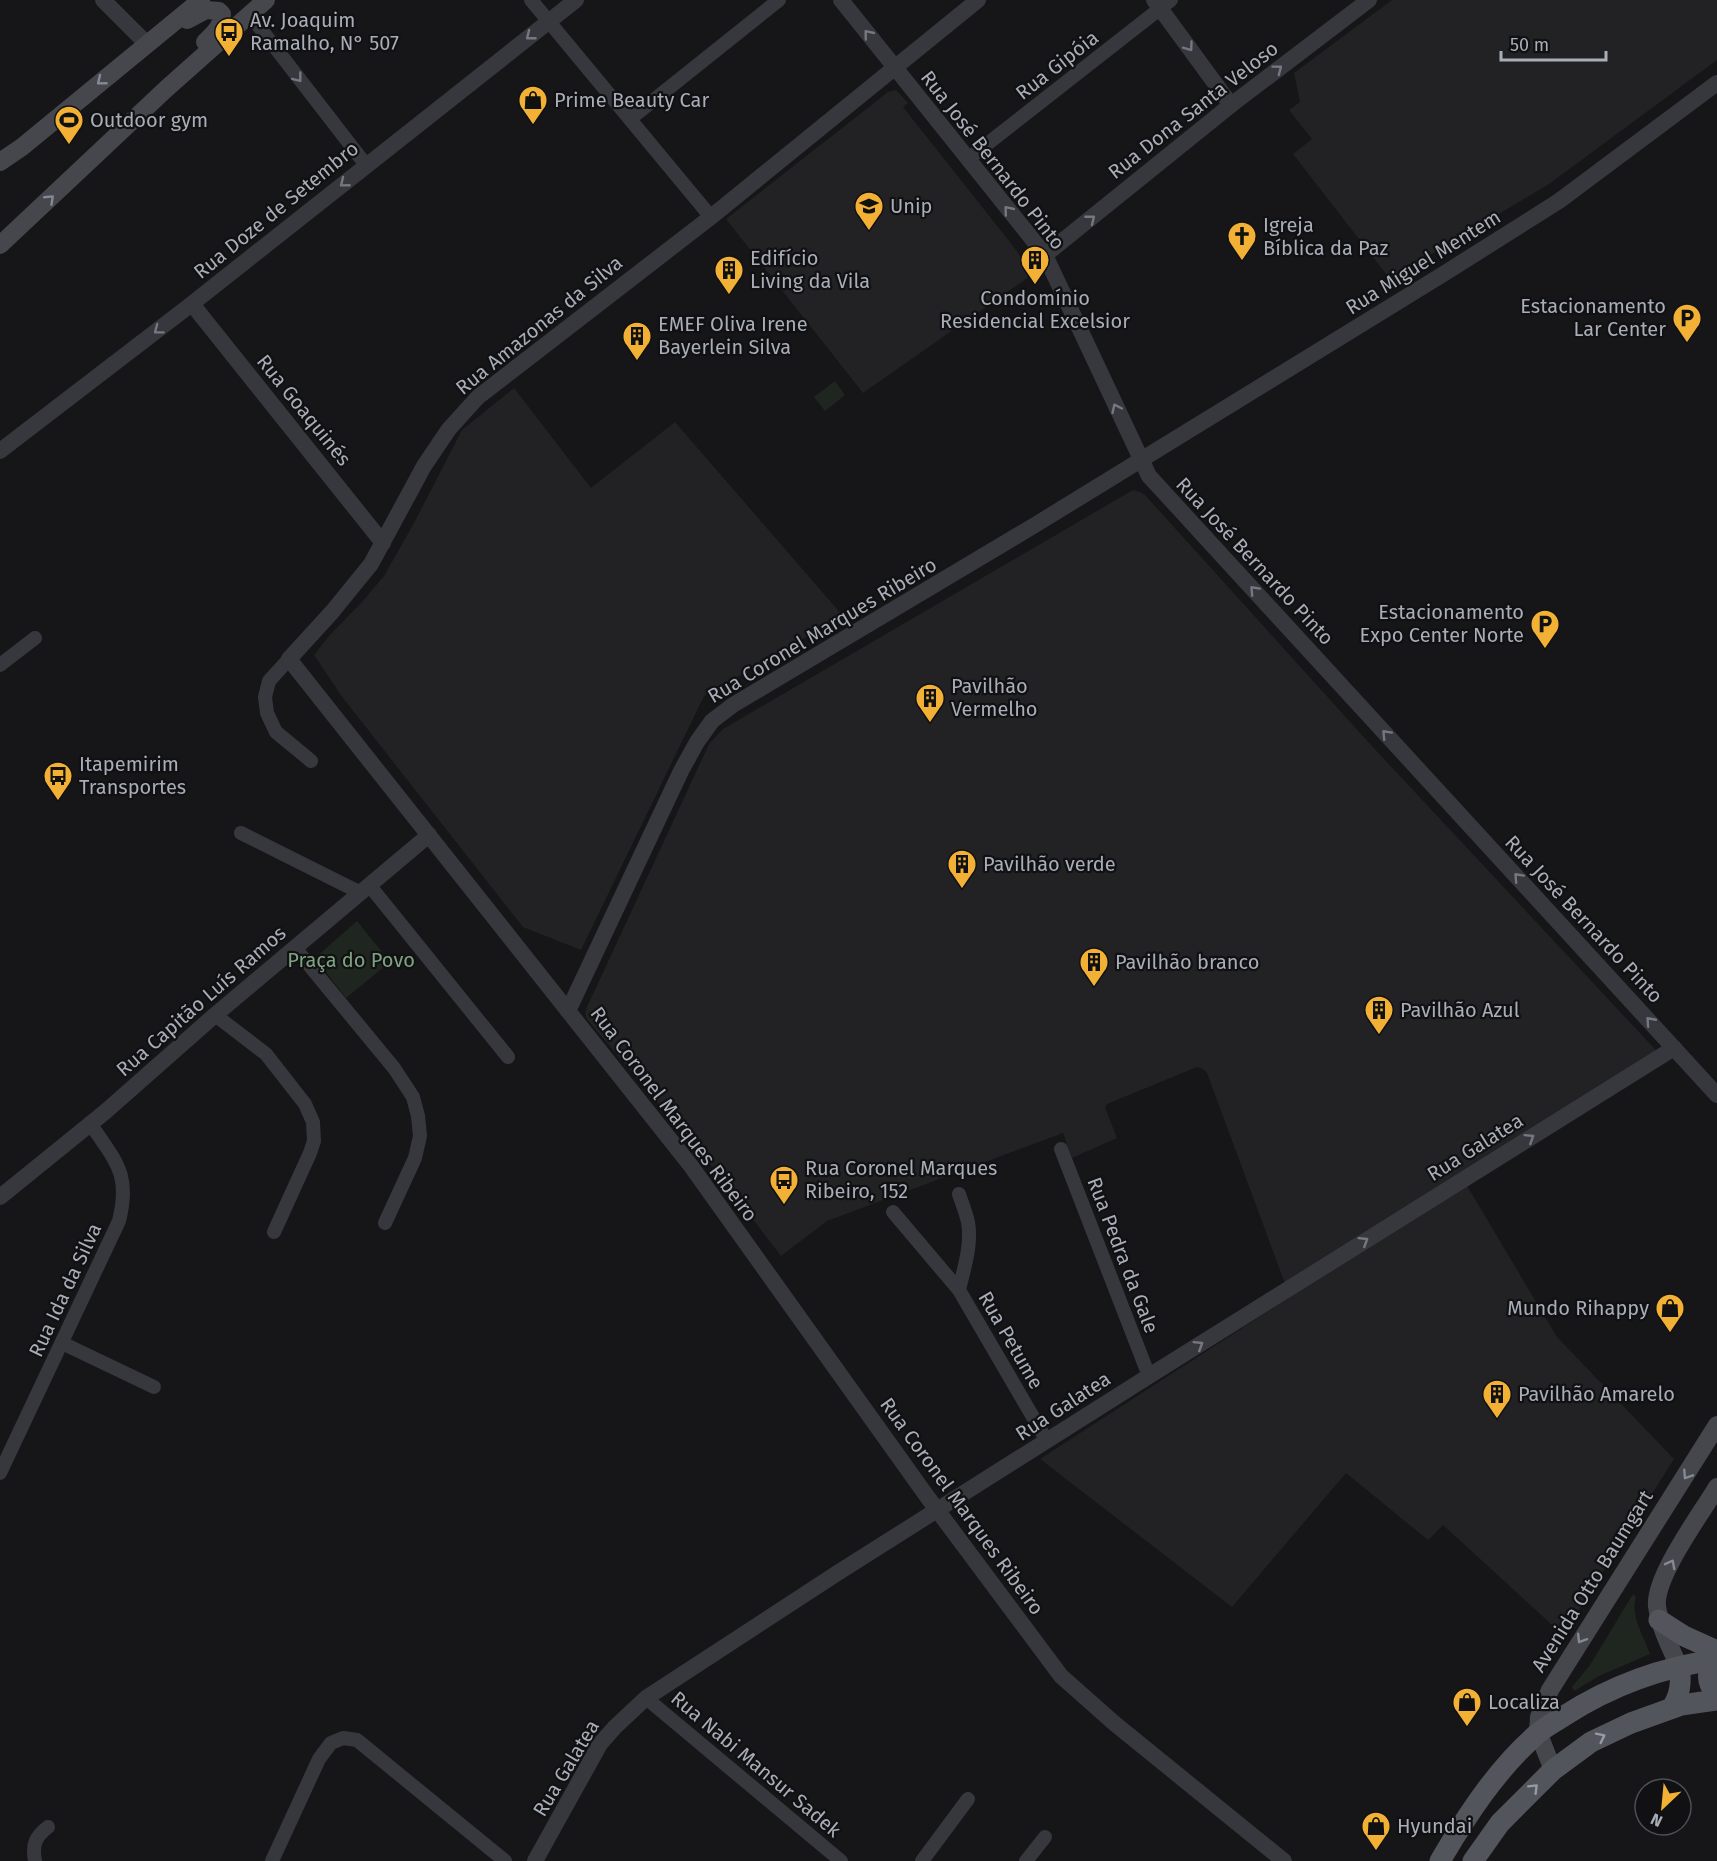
<svg xmlns="http://www.w3.org/2000/svg" width="1717" height="1861" viewBox="0 0 1717 1861" font-family="'Fira Sans',sans-serif">
	<style>
		.built { fill: #222225 }
		.green { fill: #1e261f }
		.lines { fill: none; stroke-linecap: round; stroke-linejoin: round }
		.minor { stroke: #37383d; stroke-width: 14 }
		.tertiary { stroke: #37383d; stroke-width: 16 }
		.secondary { stroke: #45474d; stroke-width: 18 }
		.primary { stroke: #53555c; stroke-width: 21 }
		.oneway { stroke: #757881 }
		.oneway2 { stroke: #858993 }
		.oneway3 { stroke: #979ba6 }
		.labels { text-anchor: middle; dominant-baseline: central; stroke-width: 4.5; stroke-linejoin: round; paint-order: stroke }
		.poi-label { font-size: 20px; fill: #a8adb8; stroke: #111113; text-anchor: start }
		.street-label { font-size: 20px; fill: #a8adb8; stroke: #111113 }
		.park-label { font-size: 20px; fill: #7fa381; stroke: #111113 }
	</style>
	<rect width="100%" height="100%" fill="#161618"/>
	<g class="built">
		<path d="M1392,0H1717V60L1549,184L1390,279L1293,154L1312,139L1289,110L1300,102L1294,73Z"/>
		<path d="M896,90L908,103L903,107L1013,246L1033,274L863,393L726,219L888,92Z"/>
		<path d="M514,388L591,488L675,422L843,616L704,696L581,950L523,927L343,698L314,655L329,636L362,602L384,576L414,523L462,430Z"/>
		<path d="M1133,490L1140,492L1145,495L1370,744L1667,1062L1466,1184L1557,1337L1674,1459L1563,1635L1443,1525L1428,1540L1346,1473L1232,1607L1040,1459L1290,1297L1207,1073L1203,1069L1197,1067L1107,1104L1105,1107L1117,1138L1072,1158L1063,1133L827,1221L781,1256L719,1175L587,1019L585,1013L587,1007L709,744L723,729Z"/>
	</g>
	<g class="green">
		<path d="M835,381L845,395L825,411L814,397Z"/>
		<path d="M357,921L390,962L346,998L315,958Z"/>
		<path d="M1633,1594L1636,1597C1630,1616 1644,1637 1650,1654L1599,1676L1574,1691L1572,1687L1590,1665Z"/>
	</g>
	<g class="lines">
		<g class="minor">
			<path d="M531,0L711,217"/>
			<path d="M250,15L366,165"/>
			<path d="M630,119L779,0"/>
			<path d="M968,159L1171,0"/>
			<path d="M289,659L269,681L265,697L267,713L276,732L311,761"/>
			<path d="M0,665L35,638"/>
			<path d="M241,833L361,893"/>
			<path d="M370,886L508,1057"/>
			<path d="M295,948L394,1068L413,1097L418,1116L420,1136L415,1158L385,1223"/>
			<path d="M215,1015L266,1054L305,1104L313,1122L314,1141L310,1153L274,1232"/>
			<path d="M1061,1149L1149,1376"/>
			<path d="M959,1194C962,1203 966,1213 968,1222C972,1245 964,1268 959,1290L1047,1441"/>
			<path d="M893,1212L959,1290"/>
			<path d="M62,1343L154,1387"/>
			<path d="M0,1473L119,1221C131,1173 115,1161 90,1123"/>
			<path d="M646,1698L841,1861"/>
			<path d="M35,1861C32,1845 35,1837 48,1827"/>
			<path d="M272,1861L319,1759L331,1743L343,1738L357,1740L505,1861"/>
			<path d="M922,1861L968,1799"/>
			<path d="M1026,1861L1045,1837"/>
		</g>
		<g class="tertiary">
			<path d="M103,0L147,44"/>
			<path d="M841,0L1045,255L1149,476L1717,1095"/>
			<path d="M978,0L711,217L478,397L449,429L424,466L371,564L332,612L289,659L691,1166L926,1495L1061,1676L1114,1723L1284,1861"/>
			<path d="M1154,0L1231,105"/>
			<path d="M1045,255L1231,105L1369,0"/>
			<path d="M192,304L383,543"/>
			<path d="M0,451L189,306L576,0"/>
			<path d="M568,1011L681,771L697,742L712,721L733,705L1035,525L1445,273L1559,201L1717,83"/>
			<path d="M0,1197L105,1112L215,1015L429,835"/>
			<path d="M535,1861L600,1744L615,1727L646,1698L839,1572L1149,1376L1674,1048"/>
		</g>
		<g class="secondary">
			<path d="M187,20L206,10L219,11L222,14C222,27 214,33 205,42"/>
			<path d="M0,162L22,147L201,0"/>
			<path d="M0,245L166,89L266,0"/>
			<path d="M1679,1667C1671,1648 1660,1628 1657,1606C1654,1577 1701,1514 1717,1487"/>
			<path d="M1553,1770L1538,1732L1539,1717L1550,1690L1717,1425"/>
		</g>
		<g class="primary">
			<path d="M1659,1620L1684,1636L1717,1651"/>
			<path d="M1714,1661C1706,1673 1707,1684 1717,1695"/>
			<path d="M1672,1708C1680,1695 1682,1683 1679,1667"/>
			<path d="M1440,1861C1467,1815 1497,1769 1537,1734C1545,1727 1555,1722 1564,1716C1611,1686 1661,1667 1717,1660"/>
			<path d="M1473,1861L1500,1823L1553,1770L1591,1742L1631,1723L1681,1705L1717,1700"/>
		</g>
	</g>
	<defs><path id="oneway-chevron" d="M-2-3.5L2.5 0L-2 3.5" fill="none" stroke-width="1.6" stroke-linecap="round" stroke-linejoin="round" transform="scale(1.5)"/></defs>
	<g class="oneway">
		<use href="#oneway-chevron" transform="translate(868 34) rotate(-129)"/>
		<use href="#oneway-chevron" transform="translate(530 36) rotate(142)"/>
		<use href="#oneway-chevron" transform="translate(1189 47) rotate(54)"/>
		<use href="#oneway-chevron" transform="translate(1278 69) rotate(-37)"/>
		<use href="#oneway-chevron" transform="translate(298 78) rotate(52)"/>
		<use href="#oneway-chevron" transform="translate(344 183) rotate(141)"/>
		<use href="#oneway-chevron" transform="translate(1008 210) rotate(-129)"/>
		<use href="#oneway-chevron" transform="translate(1091 219) rotate(-39)"/>
		<use href="#oneway-chevron" transform="translate(158 330) rotate(143)"/>
		<use href="#oneway-chevron" transform="translate(1116 408) rotate(-115)"/>
		<use href="#oneway-chevron" transform="translate(1254 590) rotate(-133)"/>
		<use href="#oneway-chevron" transform="translate(1386 734) rotate(-133)"/>
		<use href="#oneway-chevron" transform="translate(1518 877) rotate(-133)"/>
		<use href="#oneway-chevron" transform="translate(1650 1021) rotate(-132)"/>
		<use href="#oneway-chevron" transform="translate(1530 1138) rotate(-32)"/>
		<use href="#oneway-chevron" transform="translate(1364 1241) rotate(-32)"/>
		<use href="#oneway-chevron" transform="translate(1199 1345) rotate(-32)"/>
	</g>
	<g class="oneway2">
		<use href="#oneway-chevron" transform="translate(101 81) rotate(141)"/>
		<use href="#oneway-chevron" transform="translate(50 199) rotate(-44)"/>
		<use href="#oneway-chevron" transform="translate(1687 1475) rotate(123)"/>
		<use href="#oneway-chevron" transform="translate(1671 1564) rotate(-62)"/>
		<use href="#oneway-chevron" transform="translate(1581 1639) rotate(122)"/>
	</g>
	<g class="oneway3">
		<use href="#oneway-chevron" transform="translate(1601 1737) rotate(-26)"/>
		<use href="#oneway-chevron" transform="translate(1534 1788) rotate(-45)"/>
	</g>
	<defs>
		<g id="bus-pin" transform="scale(1.5)"><path d="M0 17L-7.5 6A9.5 9.5 0 1 1 7.5 6Z" fill="#f2b134" stroke="#111113"/><path d="M-5-6H5V4H4V6H2V4H-2V6H-4V4H-5ZM-3.5-4V0h7V-4ZM-3.5 1.2v1.5H-2V1.2ZM2 1.2v1.5H3.5V1.2Z" fill="#111"/></g>
		<g id="shop-pin" transform="scale(1.5)"><path d="M0 17L-7.5 6A9.5 9.5 0 1 1 7.5 6Z" fill="#f2b134" stroke="#111113"/><path d="M-5-2.5h2.3a2.7 3.5 0 0 1 5.4 0H5L5.5 6h-11ZM-1.5-2.5h3a1.5 2.3 0 0 0-3 0Z" fill="#111"/></g>
		<g id="stadium-pin" transform="scale(1.5)"><path d="M0 17L-7.5 6A9.5 9.5 0 1 1 7.5 6Z" fill="#f2b134" stroke="#111113"/><path d="M0-5a6.5 5 0 1 0 0 10a6.5 5 0 1 0 0-10ZM-3.5-1.8h7v3.6h-7Z" fill="#111"/></g>
		<g id="university-pin" transform="scale(1.5)"><path d="M0 17L-7.5 6A9.5 9.5 0 1 1 7.5 6Z" fill="#f2b134" stroke="#111113"/><path d="M0-5L7-2L0 1L-7-2ZM-4 1L0 2.5L4 1V4Q0 6-4 4Z" fill="#111"/></g>
		<g id="church-pin" transform="scale(1.5)"><path d="M0 17L-7.5 6A9.5 9.5 0 1 1 7.5 6Z" fill="#f2b134" stroke="#111113"/><path d="M-1.2-6h2.4v3.5h3.3v2.4h-3.3V6h-2.4V-.1h-3.3v-2.4h3.3Z" fill="#111"/></g>
		<g id="building-pin" transform="scale(1.5)"><path d="M0 17L-7.5 6A9.5 9.5 0 1 1 7.5 6Z" fill="#f2b134" stroke="#111113"/><path d="M-4-6H4V6H1V3H-1V6H-4ZM-2.5-4.3h1.7v1.8h-1.7ZM.8-4.3h1.7v1.8H.8ZM-2.5-1h1.7V.8h-1.7ZM.8-1h1.7V.8H.8Z" fill="#111"/></g>
		<g id="parking-pin" transform="scale(1.5)"><path d="M0 17L-7.5 6A9.5 9.5 0 1 1 7.5 6Z" fill="#f2b134" stroke="#111113"/><path d="M-3.5-5.5H1a3.5 3.5 0 0 1 0 7H-1V5.5H-3.5ZM-1-3.4V-.6H.8a1.4 1.4 0 0 0 0-2.8Z" fill="#111"/></g>
	</defs>
	<g fill-rule="evenodd">
		<use href="#bus-pin" x="229" y="32"/>
		<use href="#shop-pin" x="533" y="100"/>
		<use href="#stadium-pin" x="69" y="120"/>
		<use href="#university-pin" x="869" y="206"/>
		<use href="#church-pin" x="1242" y="236"/>
		<use href="#building-pin" x="1035" y="260"/>
		<use href="#building-pin" x="729" y="270"/>
		<use href="#parking-pin" x="1687" y="318"/>
		<use href="#building-pin" x="637" y="336"/>
		<use href="#parking-pin" x="1545" y="624"/>
		<use href="#building-pin" x="930" y="698"/>
		<use href="#bus-pin" x="58" y="776"/>
		<use href="#building-pin" x="962" y="864"/>
		<use href="#building-pin" x="1094" y="962"/>
		<use href="#building-pin" x="1379" y="1010"/>
		<use href="#bus-pin" x="784" y="1180"/>
		<use href="#shop-pin" x="1670" y="1308"/>
		<use href="#building-pin" x="1497" y="1394"/>
		<use href="#shop-pin" x="1467" y="1702"/>
		<use href="#shop-pin" x="1376" y="1826"/>
	</g>
	<g class="labels">
		<g class="poi-label">
			<text x="250" y="20">Av. Joaquim<tspan x="250" dy="23">Ramalho, N° 507</tspan></text>
			<text x="554" y="100">Prime Beauty Car</text>
			<text x="90" y="120">Outdoor gym</text>
			<text x="890" y="206">Unip</text>
			<text x="1263" y="225">Igreja<tspan x="1263" dy="23">Bíblica da Paz</tspan></text>
			<text x="750" y="258">Edifício<tspan x="750" dy="23">Living da Vila</tspan></text>
			<text x="1035" y="298" text-anchor="middle">Condomínio<tspan x="1035" dy="23">Residencial Excelsior</tspan></text>
			<text x="1666" y="306" text-anchor="end">Estacionamento<tspan x="1666" dy="23">Lar Center</tspan></text>
			<text x="658" y="324">EMEF Oliva Irene<tspan x="658" dy="23">Bayerlein Silva</tspan></text>
			<text x="1524" y="612" text-anchor="end">Estacionamento<tspan x="1524" dy="23">Expo Center Norte</tspan></text>
			<text x="951" y="686">Pavilhão<tspan x="951" dy="23">Vermelho</tspan></text>
			<text x="79" y="764">Itapemirim<tspan x="79" dy="23">Transportes</tspan></text>
			<text x="983" y="864">Pavilhão verde</text>
			<text x="1115" y="962">Pavilhão branco</text>
			<text x="1400" y="1010">Pavilhão Azul</text>
			<text x="805" y="1168">Rua Coronel Marques<tspan x="805" dy="23">Ribeiro, 152</tspan></text>
			<text x="1649" y="1308" text-anchor="end">Mundo Rihappy</text>
			<text x="1518" y="1394">Pavilhão Amarelo</text>
			<text x="1488" y="1702">Localiza</text>
			<text x="1397" y="1826">Hyundai</text>
		</g>
		<g class="street-label">
			<text transform="translate(1057 65) rotate(-38)">Rua Gipóia</text>
			<text transform="translate(1193 110) rotate(-38)">Rua Dona Santa Veloso</text>
			<text transform="translate(993 160) rotate(52)">Rua José Bernardo Pinto</text>
			<text transform="translate(276 210) rotate(-39)">Rua Doze de Setembro</text>
			<text transform="translate(1423 262) rotate(-32)">Rua Miguel Mentem</text>
			<text transform="translate(539 325) rotate(-39)">Rua Amazonas da Silva</text>
			<text transform="translate(304 410) rotate(51)">Rua Goaquinés</text>
			<text transform="translate(1255 561) rotate(47)">Rua José Bernardo Pinto</text>
			<text transform="translate(822 630) rotate(-31)">Rua Coronel Marques Ribeiro</text>
			<text transform="translate(1584 919) rotate(47)">Rua José Bernardo Pinto</text>
			<text transform="translate(201 1001) rotate(-41)">Rua Capitão Luís Ramos</text>
			<text transform="translate(674 1114) rotate(53)">Rua Coronel Marques Ribeiro</text>
			<text transform="translate(1475 1147) rotate(-32)">Rua Galatea</text>
			<text transform="translate(1123 1255) rotate(69)">Rua Pedra da Gale</text>
			<text transform="translate(65 1290) rotate(-65)">Rua Ida da Silva</text>
			<text transform="translate(1011 1340) rotate(60)">Rua Petume</text>
			<text transform="translate(1063 1406) rotate(-33)">Rua Galatea</text>
			<text transform="translate(962 1506) rotate(54)">Rua Coronel Marques Ribeiro</text>
			<text transform="translate(1592 1581) rotate(-58)">Avenida Otto Baumgart</text>
			<text transform="translate(756 1764) rotate(40)">Rua Nabi Mansur Sadek</text>
			<text transform="translate(566 1768) rotate(-59)">Rua Galatea</text>
		</g>
		<g class="park-label">
			<text x="351" y="960">Praça do Povo</text>
		</g>
	</g>
	<g transform="translate(1663 1807) rotate(206)"><circle r="28" fill="#111113" stroke="#4d4f55" stroke-width="1.5"/>
	<path d="M0-4.5L10 22L0 15L-10 22Z" fill="#f2b134"/>
	<text y="-9" font-size="16" font-weight="bold" text-anchor="middle" fill="#a8adb8">N</text>
	</g>
	<path d="M1501 51v9h105v-9" fill="none" stroke="#a8adb8" stroke-width="3"/>
	<text x="1510" y="51" font-size="18" fill="#a8adb8" stroke="#111113" stroke-width="4.5" paint-order="stroke">50 m</text>
</svg>
